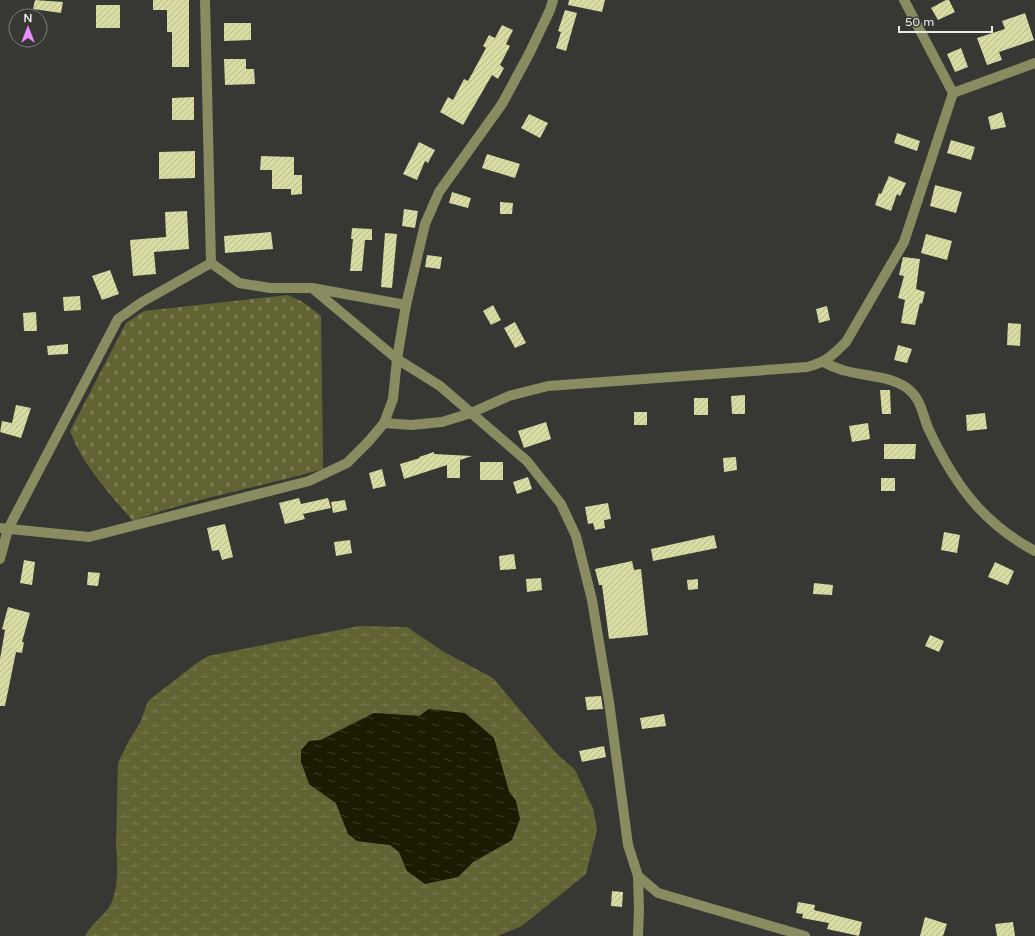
<svg xmlns="http://www.w3.org/2000/svg" width="1035" height="936" viewBox="0 0 1035 936" font-family="'Varela Round',sans-serif">
	<style>
		.wetland { fill: url(#wetland-marsh); fill-rule: evenodd }
		.cemetery { fill: url(#cemetery-stones) }
		.water { fill: url(#water-ripples) }
		.building { fill: url(#building-hatch) }
		.lines { fill: none; stroke-linecap: round; stroke-linejoin: round }
		.minor { stroke: #898b61; stroke-width: 10 }
	</style>
	<defs>
		<pattern id="wetland-marsh" width="20" height="14" patternUnits="userSpaceOnUse"><rect width="20" height="14" fill="#616333"/><path d="M1 5h8M5 5V1M11 12h8M15 12V8" fill="none" stroke="#787951"/></pattern>
		<pattern id="cemetery-stones" width="16" height="16" patternUnits="userSpaceOnUse"><rect width="16" height="16" fill="#616333"/><path d="M2 7V4a2 2 0 0 1 4 0v3zM10 15v-3a2 2 0 0 1 4 0v3z" fill="#787951"/></pattern>
		<pattern id="water-ripples" width="26" height="14" patternUnits="userSpaceOnUse"><rect width="26" height="14" fill="#1b1b01"/><path d="M2 4q2-2 4 0t4 0M15 11q2-2 4 0t4 0" fill="none" stroke="#3c3c26"/></pattern>
		<pattern id="building-hatch" width="6" height="6" patternUnits="userSpaceOnUse"><rect width="6" height="6" fill="#d9dca3"/><path d="M-1 1l2-2M0 6l6-6M5 7l2-2" fill="none" stroke="#b4b68c"/></pattern>
	</defs>
	<rect width="100%" height="100%" fill="#373733"/>
	<path class="wetland" d="M359,626L407,627L444,652L493,678L556,753L575,770L593,808L597,830L586,874L522,926L498,936H85C91,925 100,919 107,910C119,896 118,863 116,846L118,763L128,742L140,723L148,701L198,662L208,656ZM374,713L419,716L509,792L516,801L512,840L473,862L458,877L407,871L399,852L390,845L357,841L348,834L336,803L309,784V741L321,740Z"/>
	<path class="cemetery" d="M288,295L303,302L321,316L323,469C260,487 194,498 133,521C109,493 83,466 70,431L126,323L144,311Z"/>
	<path class="water" d="M429,709L465,713L494,738L509,791L516,801L520,819L512,840L473,862L458,877L425,884L407,871L399,852L390,845L357,841L348,834L336,803L309,784L301,762V750L309,741L321,740L374,713L419,716Z"/>
	<g class="building">
		<path d="M35,0L63,2L61,13L33,9Z"/>
		<path d="M153,0H189V67H172V32H167V10H153Z"/>
		<path d="M569,0H605L602,12L568,5Z"/>
		<path d="M946,0H949L955,12L938,20L931,8Z"/>
		<rect x="96" y="5" width="24" height="23"/>
		<path d="M565,10L577,13L566,51L556,48L561,32L558,31Z"/>
		<path d="M1025,13L1034,40L999,52L1002,60L987,65L977,38L1005,29L1002,21Z"/>
		<path d="M224,23H251V40L224,41Z"/>
		<path d="M502,25L513,30L506,44L510,46L500,65L504,68L498,79L492,75L463,125L440,112L448,97L453,100L464,79L468,81L486,48L483,46L489,35L495,38Z"/>
		<path d="M961,48L968,67L955,72L947,54Z"/>
		<path d="M224,59H246V69H254L255,84L225,85Z"/>
		<path d="M194,97V120H172V98Z"/>
		<path d="M1002,112L1006,127L991,130L988,117Z"/>
		<path d="M529,114L548,123L540,138L521,128Z"/>
		<path d="M897,133L920,141L917,151L894,143Z"/>
		<path d="M951,140L975,147L971,160L947,153Z"/>
		<path d="M419,142L435,150L428,163L425,161L417,180L403,174Z"/>
		<path d="M195,151V178L159,179V152Z"/>
		<path d="M487,154L520,164L515,178L482,168Z"/>
		<path d="M261,156L294,157V175H302V194L291,195V189H272V170H260Z"/>
		<path d="M889,176L906,183L900,196L897,194L891,211L875,205L879,193L881,194Z"/>
		<path d="M935,185L962,192L956,213L930,206Z"/>
		<path d="M452,192L471,198L468,208L449,203Z"/>
		<path d="M500,202L513,203L512,214H500Z"/>
		<path d="M404,209L418,211L415,228L402,226Z"/>
		<path d="M187,211L189,249L154,252L156,274L133,276L130,240L166,237L165,212Z"/>
		<path d="M352,228L372,229V240H365L362,271H350L353,239H351Z"/>
		<path d="M271,232L273,249L225,253L224,236Z"/>
		<path d="M385,233L397,234L392,288L381,287Z"/>
		<path d="M926,234L952,241L947,260L921,253Z"/>
		<path d="M427,255L442,257L440,269L425,267Z"/>
		<path d="M903,257L920,259L916,289L925,292L922,304L920,303L915,325L901,323L905,300L898,298L904,276L899,275Z"/>
		<path d="M110,270L119,294L102,300L92,276Z"/>
		<path d="M80,296L81,310L64,311L63,297Z"/>
		<path d="M493,305L501,320L491,325L483,311Z"/>
		<path d="M827,306L830,320L819,323L816,309Z"/>
		<path d="M36,312L37,331H24L23,313Z"/>
		<path d="M515,322L526,343L515,348L504,328Z"/>
		<path d="M1008,323L1021,324L1020,346L1007,345Z"/>
		<path d="M68,344V354L48,355L47,346Z"/>
		<path d="M898,345L912,349L907,363L894,360Z"/>
		<path d="M880,390H890L891,414H882Z"/>
		<path d="M745,395V414H732L731,396Z"/>
		<rect x="694" y="398" width="14" height="17"/>
		<path d="M16,405L31,408L21,438L0,432L2,421L12,423Z"/>
		<rect x="634" y="412" width="13" height="13"/>
		<path d="M985,413L987,429L967,431L966,415Z"/>
		<path d="M546,422L551,439L524,448L518,431Z"/>
		<path d="M868,423L870,439L852,442L849,426Z"/>
		<path d="M884,444H916L915,459H884Z"/>
		<path d="M434,452V454L472,456L460,460V478H447V465L404,479L400,464L420,458L419,457Z"/>
		<path d="M736,457L737,470L724,472L723,458Z"/>
		<rect x="480" y="462" width="23" height="18"/>
		<path d="M382,469L386,486L373,489L369,473Z"/>
		<path d="M528,477L532,489L517,494L513,482Z"/>
		<rect x="881" y="478" width="14" height="13"/>
		<path d="M299,498L301,504L328,498L331,508L303,514L305,519L285,524L279,503Z"/>
		<path d="M345,500L347,510L333,513L331,502Z"/>
		<path d="M608,503L611,519L604,520L605,528L595,530L593,523L588,524L585,507Z"/>
		<path d="M225,524L233,557L222,560L219,550L212,551L207,528Z"/>
		<path d="M944,532L960,535L957,553L941,550Z"/>
		<path d="M714,535L717,548L653,561L651,549Z"/>
		<path d="M350,540L352,553L336,556L334,542Z"/>
		<path d="M514,554L516,569L500,570L499,556Z"/>
		<path d="M24,560L35,562L32,585L20,583Z"/>
		<path d="M632,561L634,570L641,569L648,635L609,639L602,585H599L595,569Z"/>
		<path d="M995,562L1014,571L1008,585L988,577Z"/>
		<path d="M88,572L100,573L98,586L87,585Z"/>
		<path d="M541,578L542,590L527,592L526,579Z"/>
		<path d="M698,579V589L688,590L687,580Z"/>
		<path d="M814,583L833,585L832,595L813,594Z"/>
		<path d="M8,607L30,613L22,642H24L22,653L16,652L5,706H0V659L5,630L2,629Z"/>
		<path d="M930,635L944,641L939,652L925,646Z"/>
		<path d="M601,696L603,709L587,710L585,697Z"/>
		<path d="M664,714L666,726L642,729L640,718Z"/>
		<path d="M604,746L606,757L582,762L579,751Z"/>
		<path d="M612,891L623,892L622,907L611,906Z"/>
		<path d="M798,902L815,905L814,910L862,922L859,936L827,929L829,923L802,918L803,914L796,913Z"/>
		<path d="M925,917L947,924L943,936H920Z"/>
		<path d="M1013,922L1015,936H997L995,924Z"/>
	</g>
	<g class="lines">
		<g class="minor">
			<path d="M205,0L211,263"/>
			<path d="M953,93L1035,63"/>
			<path d="M211,263L239,283L270,288H312L397,359L440,386L527,461L561,504L576,536L592,600L609,702L628,845L638,876L639,910L638,936"/>
			<path d="M312,288L406,305"/>
			<path d="M823,362C830,365 838,369 846,371C865,376 890,376 907,388C922,399 922,415 929,430C954,483 982,523 1035,551"/>
			<path d="M384,423L411,425L442,422L471,413L509,396L548,386L807,367C826,362 832,356 846,342L904,242L953,93L904,0"/>
			<path d="M0,528L89,537L309,481L347,463L369,441L384,423L393,399L397,359L406,305L425,224L439,192L502,104L529,54L550,10L553,0"/>
			<path d="M0,559L8,529L118,319L142,302L211,263"/>
			<path d="M638,876L658,893L805,936"/>
		</g>
	</g>
	<g transform="translate(28 28)"><circle r="19" fill="#373733" stroke="#7e7e7b"/>
	<path d="M0-3L7 15L0 10L-7 15Z" fill="#ea8dfd"/>
	<text y="-6" font-size="11" font-weight="bold" text-anchor="middle" fill="#e9e9e6">N</text>
	</g>
	<path d="M899 26v6h93v-6" fill="none" stroke="#e9e9e6" stroke-width="2"/>
	<text x="905" y="26" font-size="12" fill="#e9e9e6" stroke="#373733" stroke-width="3" paint-order="stroke">50 m</text>
</svg>
